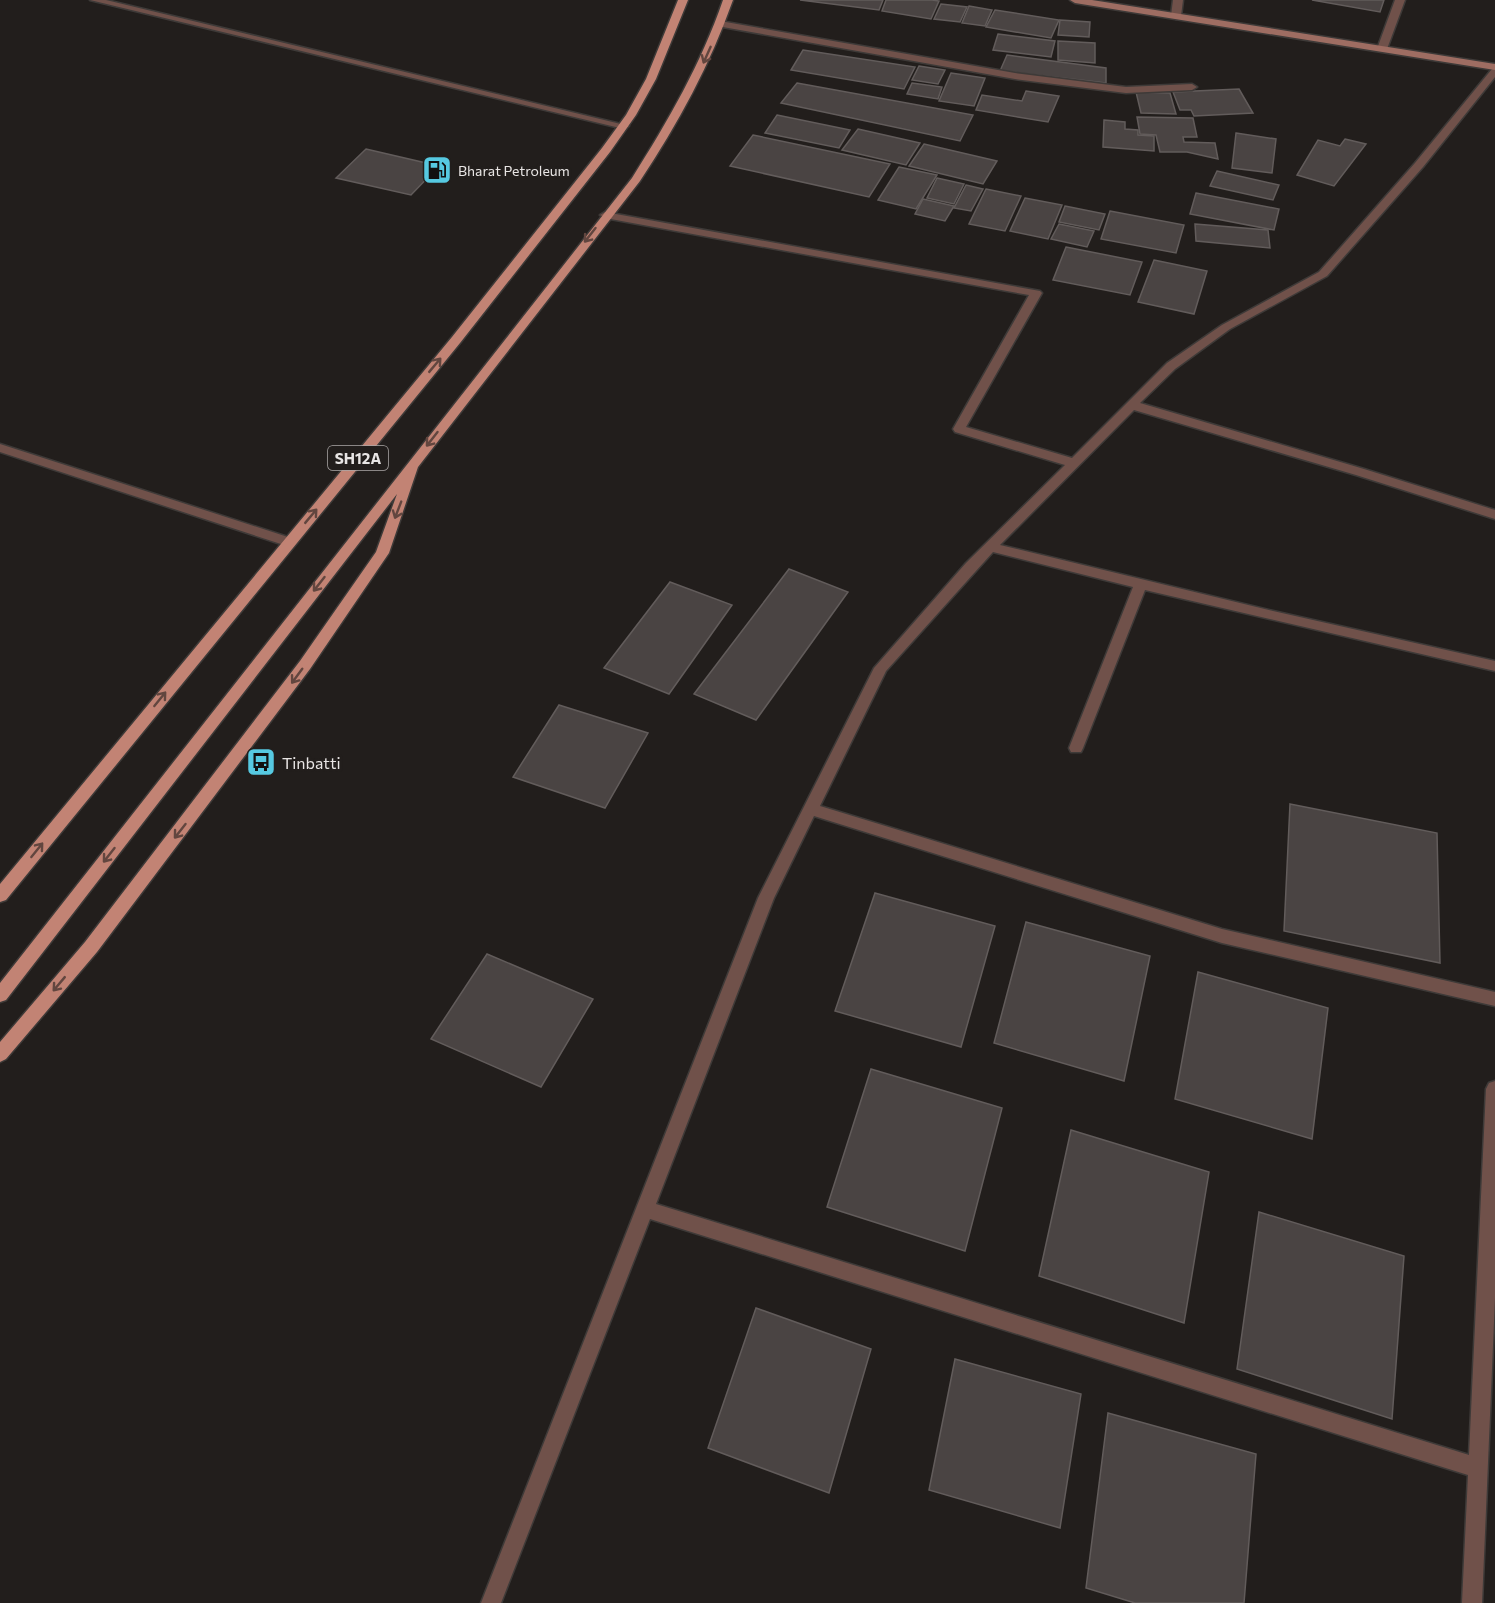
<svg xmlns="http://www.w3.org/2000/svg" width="1495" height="1603" viewBox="0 0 1495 1603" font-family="Commissioner,sans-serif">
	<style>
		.building { fill: #4a4443; stroke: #625c5b; stroke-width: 1.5 }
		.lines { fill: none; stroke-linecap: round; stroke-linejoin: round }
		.minor-casing { stroke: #3e3a38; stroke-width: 3 }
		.secondary-casing { stroke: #3e3a38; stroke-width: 3 }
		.primary-casing { stroke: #3e3a38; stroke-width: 3 }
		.minor { fill: #70514a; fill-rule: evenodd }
		.secondary { fill: #9e6d62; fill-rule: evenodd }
		.primary { fill: #c28374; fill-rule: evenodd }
		.oneway { stroke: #62463f }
		.labels { text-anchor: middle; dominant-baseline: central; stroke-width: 6; stroke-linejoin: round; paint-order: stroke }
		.far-poi-label { font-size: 14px; fill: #e8e5e4; stroke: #221e1c; text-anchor: start }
		.shield { fill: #221e1c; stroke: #ada9a8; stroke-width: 1.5 }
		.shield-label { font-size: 15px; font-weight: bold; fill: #e8e5e4 }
		.poi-label { font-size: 16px; fill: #e8e5e4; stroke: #221e1c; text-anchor: start }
	</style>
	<rect width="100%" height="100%" fill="#221e1c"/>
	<g class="building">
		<path d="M800,0H883L879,10Z"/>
		<path d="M886,0H932L939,1L931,19L882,11Z"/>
		<path d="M1312,0H1384L1380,12Z"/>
		<path d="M941,4L967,7L960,22L934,19Z"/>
		<path d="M969,6L992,10L985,26L962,23Z"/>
		<path d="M995,10L1059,20L1051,38L986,27Z"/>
		<path d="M1060,20L1090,22L1089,37L1058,35Z"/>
		<path d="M998,34L1055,41L1051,57L993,50Z"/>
		<path d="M1058,41L1095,43V63L1058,60Z"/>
		<path d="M803,50L915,67L904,89L791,70Z"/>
		<path d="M1007,55L1106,68V83L1000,71Z"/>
		<path d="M919,66L945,70L938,84L912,80Z"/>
		<path d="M951,73L985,78L974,106L939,101Z"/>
		<path d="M797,83L973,115L960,141L781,103Z"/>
		<path d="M912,83L942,87L938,99L907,94Z"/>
		<path d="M1239,89L1253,113L1194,116L1191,110H1180L1173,92Z"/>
		<path d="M1026,91L1059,96L1048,122L976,110L982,95L1022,101Z"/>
		<path d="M1136,92L1170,93L1176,114L1141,113Z"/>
		<path d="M777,115L850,130L839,148L765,133Z"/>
		<path d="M1137,117L1193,118L1197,137H1183L1184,142L1215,143L1218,159L1187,152H1160L1156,135L1140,134Z"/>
		<path d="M1104,120L1125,122V129L1138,130V135L1154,136V151L1103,147Z"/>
		<path d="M858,129L920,143L906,165L842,150Z"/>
		<path d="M1236,133L1276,139L1272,173L1232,168Z"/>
		<path d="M753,135L890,164L869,197L730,166Z"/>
		<path d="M1345,139L1366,144L1334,186L1297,175L1318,140L1340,146Z"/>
		<path d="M924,144L997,161L983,184L909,166Z"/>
		<path d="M366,149L439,166L411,195L336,178Z"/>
		<path d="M899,167L937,175L916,209L878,200Z"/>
		<path d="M1217,171L1279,185L1273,200L1210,186Z"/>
		<path d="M937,178L964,184L954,204L927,198Z"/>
		<path d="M966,185L983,189L971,211L954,208Z"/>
		<path d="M986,189L1021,196L1005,231L969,224Z"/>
		<path d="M1196,193L1279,209L1274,230L1190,214Z"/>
		<path d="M1025,198L1062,205L1048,239L1010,231Z"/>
		<path d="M923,199L954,206L945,221L915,214Z"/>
		<path d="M1065,206L1105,214L1099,230L1059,222Z"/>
		<path d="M1110,211L1184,225L1176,253L1101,239Z"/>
		<path d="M1059,224L1094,231L1087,247L1051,239Z"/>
		<path d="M1195,224L1268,230L1270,248L1196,241Z"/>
		<path d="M1066,247L1142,262L1130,295L1053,280Z"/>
		<path d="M1154,260L1207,271L1194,314L1138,302Z"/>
		<path d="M789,569L848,592L756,720L694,694Z"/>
		<path d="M670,582L732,605L669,694L604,668Z"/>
		<path d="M559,705L648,733L605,808L513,777Z"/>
		<path d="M1290,804L1437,833L1440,963L1284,931Z"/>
		<path d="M875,893L995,926L961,1047L835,1011Z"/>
		<path d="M1026,922L1150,956L1124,1081L994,1043Z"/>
		<path d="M487,954L593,999L541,1087L431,1039Z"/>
		<path d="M1198,972L1328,1008L1312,1139L1175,1099Z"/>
		<path d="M871,1069L1002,1108L965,1251L827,1207Z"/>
		<path d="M1071,1130L1209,1172L1184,1323L1039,1276Z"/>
		<path d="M1259,1212L1404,1256L1392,1419L1237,1369Z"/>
		<path d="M756,1308L871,1349L829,1493L708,1448Z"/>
		<path d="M955,1359L1081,1394L1060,1528L929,1490Z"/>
		<path d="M1108,1413L1256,1454L1244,1603H1135L1086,1588Z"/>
	</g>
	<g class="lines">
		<g class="minor-casing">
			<g id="minor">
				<path d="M90,0H106L629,126L624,129Z"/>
				<path d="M1173,0H1183L1181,16L1176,19L1171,16Z"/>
				<path d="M1395,0H1405L1387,49L1379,51L1377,49Z"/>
				<path d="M720,21L1015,73L1126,87L1192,84L1197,87L1192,90L1126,93L1015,79L717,26V22Z"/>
				<path d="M1495,68V77L1423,167L1327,276L1230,329L1175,369L1140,403L1364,469L1495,510V519L1356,475L1134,410L1000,545L1273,611L1495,661V671L1145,590L1083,748L1081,752H1071L1069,748L1133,587L993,552L886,671L820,806L1222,929L1495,992V1006L1222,943L814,816L774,898L656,1204L1469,1455L1486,1089L1489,1083L1495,1081V1298L1482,1603H1462L1468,1475L650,1219L501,1603H481L758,898L874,668L966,563L1065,465L955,432L953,429L1029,295L605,218L600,215L605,212L1040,291L1042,293L966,427L1072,458L1167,363L1222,325L1319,272L1415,163L1492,69Z"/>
				<path d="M0,444L294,539L296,542L289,547L284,545L0,452Z"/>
			</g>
		</g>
		<g class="secondary-casing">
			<path id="secondary" d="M1070,0H1092L1495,64V70L1075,3Z"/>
		</g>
		<g class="primary-casing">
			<g id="primary">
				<path d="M678,0H688L656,79L636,115L610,152L460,343L6,900L0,902V884L452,337L602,148L626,115L646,79Z"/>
				<path d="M723,0H733C710,65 678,124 640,181L418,467L389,553L310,669L97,952L6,1059L0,1062V1042L85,942L300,661L376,552L397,494L6,1000L0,1002V983L632,178C668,121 701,64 723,0Z"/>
			</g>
		</g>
		<use href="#minor" class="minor"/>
		<use href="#secondary" class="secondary"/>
		<use href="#primary" class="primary"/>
	</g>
	<defs><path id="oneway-shaft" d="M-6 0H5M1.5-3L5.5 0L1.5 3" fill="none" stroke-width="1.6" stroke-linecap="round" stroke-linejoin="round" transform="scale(1.5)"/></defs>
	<g class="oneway">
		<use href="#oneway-shaft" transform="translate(707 55) rotate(114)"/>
		<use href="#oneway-shaft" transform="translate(590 235) rotate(128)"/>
		<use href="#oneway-shaft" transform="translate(435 365) rotate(-50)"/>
		<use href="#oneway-shaft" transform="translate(432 439) rotate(128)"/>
		<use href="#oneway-shaft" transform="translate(398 510) rotate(111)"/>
		<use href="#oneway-shaft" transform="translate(311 516) rotate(-50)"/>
		<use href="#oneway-shaft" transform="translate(319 584) rotate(128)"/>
		<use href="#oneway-shaft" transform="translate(297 676) rotate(126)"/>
		<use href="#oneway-shaft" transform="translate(160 699) rotate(-51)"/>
		<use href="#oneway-shaft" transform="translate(180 831) rotate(128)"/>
		<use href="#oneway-shaft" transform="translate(37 850) rotate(-51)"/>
		<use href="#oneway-shaft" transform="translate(109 855) rotate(128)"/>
		<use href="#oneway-shaft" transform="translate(59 984) rotate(130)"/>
	</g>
	<defs>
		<g id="fuel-square" transform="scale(1.5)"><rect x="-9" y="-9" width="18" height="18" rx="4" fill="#56c9e1" stroke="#221e1c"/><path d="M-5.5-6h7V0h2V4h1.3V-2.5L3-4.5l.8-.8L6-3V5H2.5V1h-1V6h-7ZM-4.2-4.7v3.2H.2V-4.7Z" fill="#111"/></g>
		<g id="bus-square" transform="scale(1.5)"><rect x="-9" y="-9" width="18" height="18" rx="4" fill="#56c9e1" stroke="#221e1c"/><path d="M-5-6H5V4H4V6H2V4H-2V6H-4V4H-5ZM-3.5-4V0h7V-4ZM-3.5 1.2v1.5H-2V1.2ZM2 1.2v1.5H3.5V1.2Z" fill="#111"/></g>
	</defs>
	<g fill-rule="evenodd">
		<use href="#fuel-square" x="437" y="170"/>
		<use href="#bus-square" x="261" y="762"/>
	</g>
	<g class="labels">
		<g class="far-poi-label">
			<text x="458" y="170">Bharat Petroleum</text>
		</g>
		<rect class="shield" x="328" y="446" width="60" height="24" rx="4.5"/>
		<g class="shield-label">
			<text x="358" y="458">SH12A</text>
		</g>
		<g class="poi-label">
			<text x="282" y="762">Tinbatti</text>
		</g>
	</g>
</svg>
